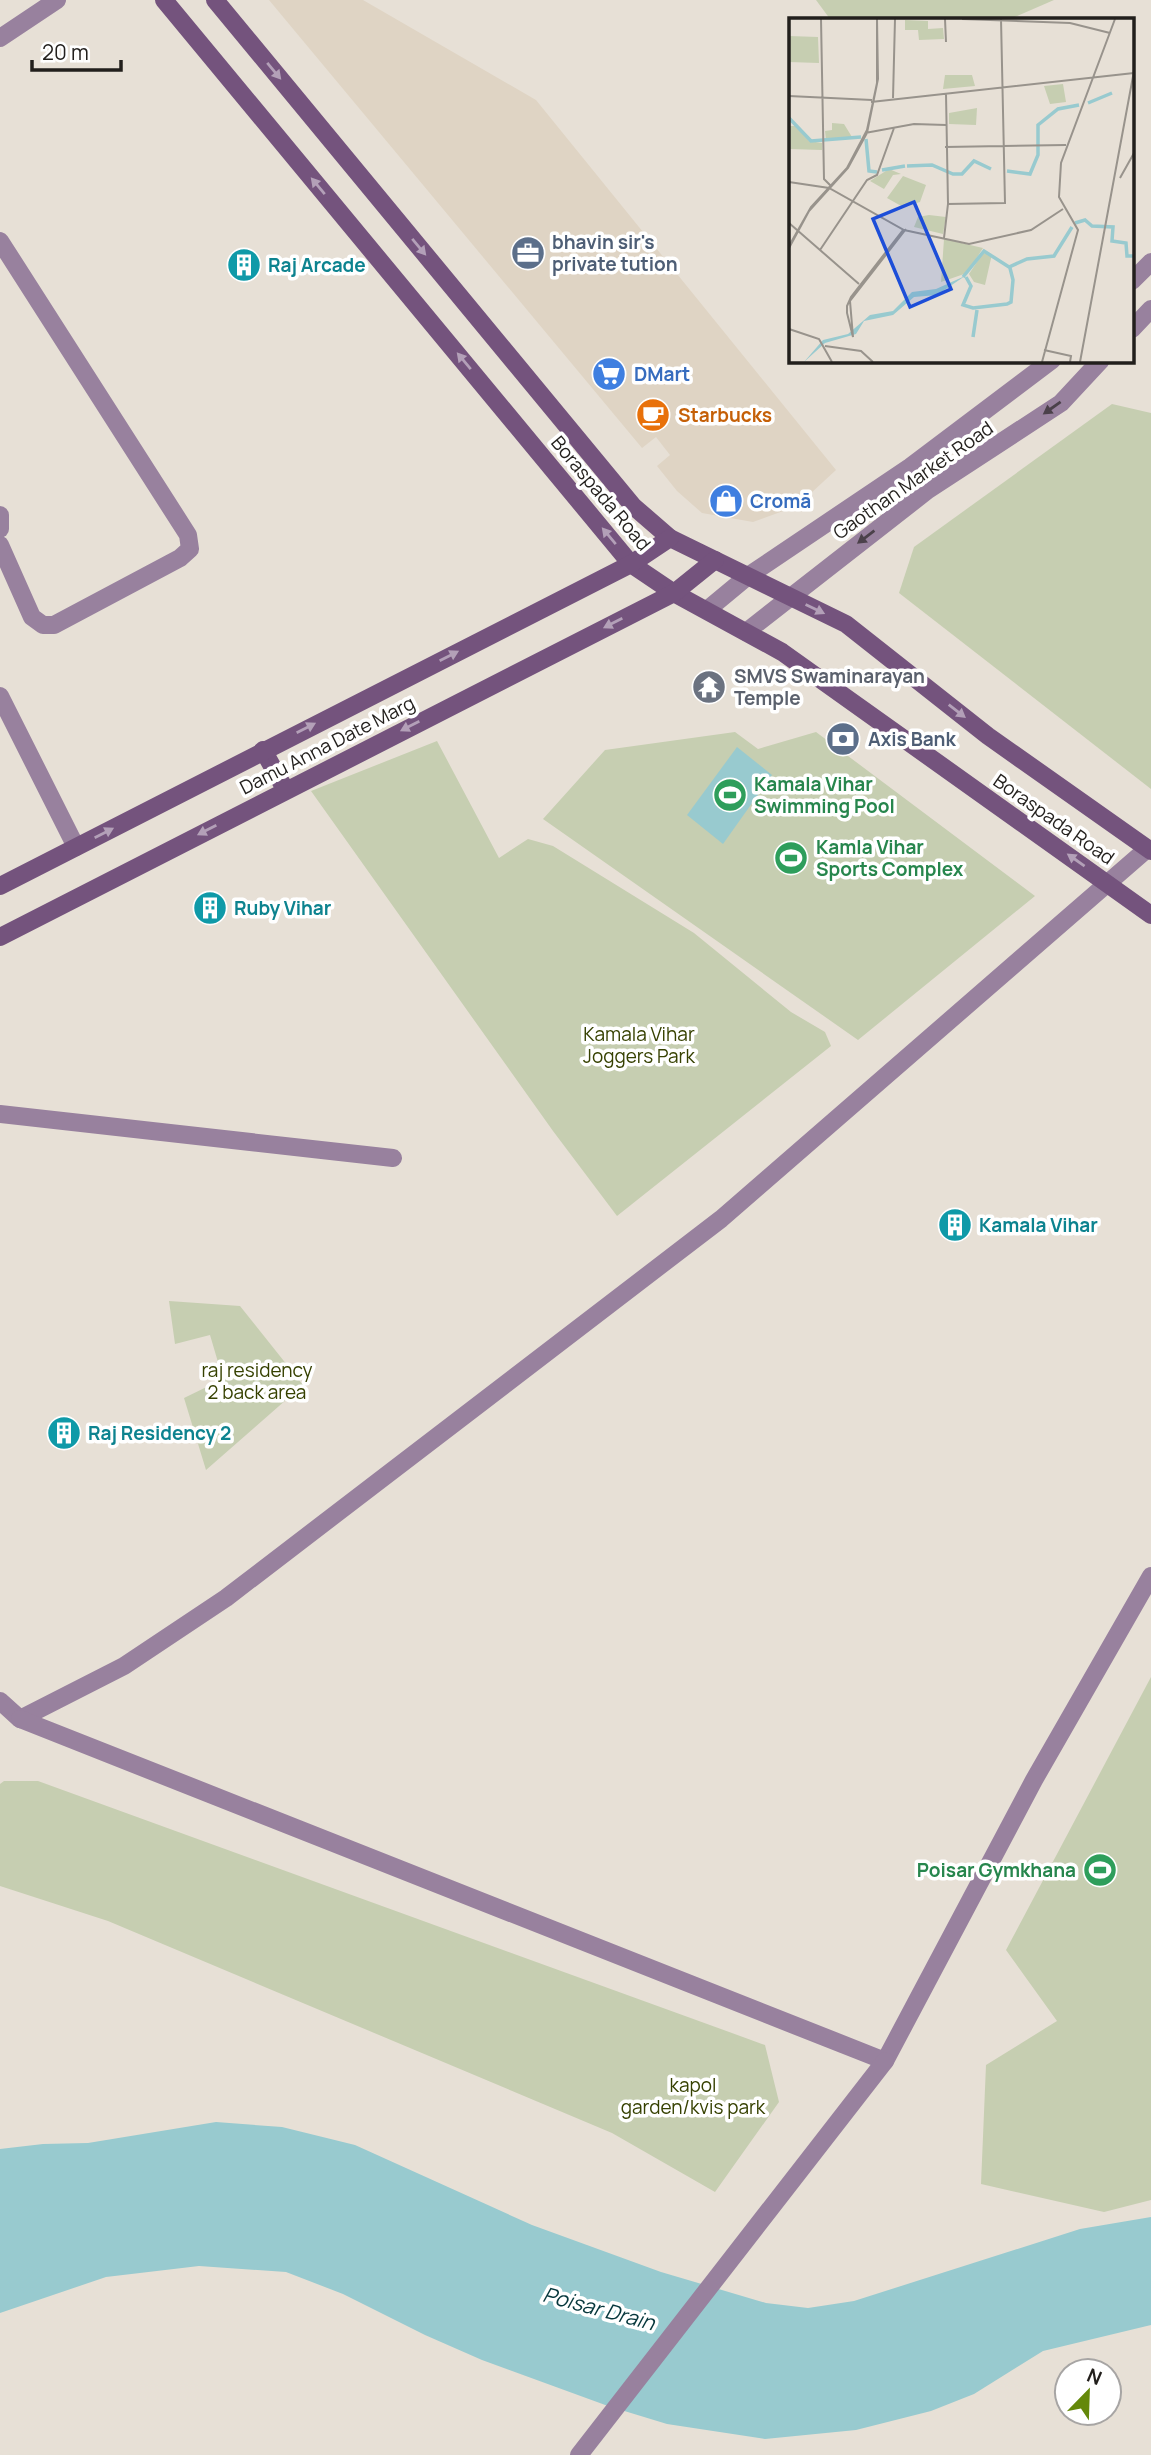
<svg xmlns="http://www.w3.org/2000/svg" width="1151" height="2455" viewBox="0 0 1151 2455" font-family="Manrope,sans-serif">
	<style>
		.built { fill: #dfd4c4 }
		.green { fill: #c6ceb1 }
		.water { fill: #98cacf }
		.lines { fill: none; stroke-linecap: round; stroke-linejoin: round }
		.street { stroke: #98819e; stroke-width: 18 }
		.secondary { stroke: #74537d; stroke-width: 18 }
		.oneway { fill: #b3a0b8 }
		.oneway2 { fill: #4b414a }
		.labels { text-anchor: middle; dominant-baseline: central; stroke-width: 7; stroke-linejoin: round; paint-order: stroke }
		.service-label { font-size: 19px; font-weight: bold; fill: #4e5e75; stroke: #fff; text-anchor: start }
		.culture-label { font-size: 19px; font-weight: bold; fill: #0d838f; stroke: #fff; text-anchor: start }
		.shop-label { font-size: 19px; font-weight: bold; fill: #366cbe; stroke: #fff; text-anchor: start }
		.food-label { font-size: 19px; font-weight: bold; fill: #c56008; stroke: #fff; text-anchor: start }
		.street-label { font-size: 19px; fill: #221f1c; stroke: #fff }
		.worship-label { font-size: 19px; font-weight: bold; fill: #5b616d; stroke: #fff; text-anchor: start }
		.leisure-label { font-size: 19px; font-weight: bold; fill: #27864d; stroke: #fff; text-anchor: start }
		.park-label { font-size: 19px; fill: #364101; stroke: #fff }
		.water-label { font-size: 21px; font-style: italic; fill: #06373c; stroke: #fff }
		.inset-river { fill: none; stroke: #98cacf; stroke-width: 3.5 }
		.inset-road { fill: none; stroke: #98938c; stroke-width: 2 }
		.view { fill: #1d4ed8; fill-opacity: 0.15; stroke: #1d4ed8; stroke-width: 3.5 }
		.inset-edge { fill: none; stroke: #221f1c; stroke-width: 3.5 }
	</style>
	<rect width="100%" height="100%" fill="#e7e0d6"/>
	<path class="built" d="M269,0H363L536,100L836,470L797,506L753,522L702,513L677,491L657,466L670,455L656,437L642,448Z"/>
	<g class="green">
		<path d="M816,0H1054L1010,19H830Z"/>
		<path d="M1112,404L1151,413V789L899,593L914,547Z"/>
		<path d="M735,732L758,749L816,732L1035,896L858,1040L543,819L605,750Z"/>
		<path d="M437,741L499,858L528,839L553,846L694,933L791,1012L825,1032L831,1046L617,1216L553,1131L311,791Z"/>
		<path d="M169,1301L240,1306L303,1385L206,1470L184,1398L223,1379L210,1335L175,1344Z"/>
		<path d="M1151,1677V2200L1104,2212L981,2184L986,2065L1057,2021L1006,1950Z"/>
		<path d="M4,1781H38L765,2045L779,2102L715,2192L612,2133L108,1921L0,1886V1784Z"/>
	</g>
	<g class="water">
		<path d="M737,747L772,775L723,844L687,815Z"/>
		<path d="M216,2122L282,2127L355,2145L532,2225L661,2272L766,2303L808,2308L854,2301L1080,2229L1151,2217V2325L1043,2351L974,2394L931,2411L856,2430L765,2439L667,2424L608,2406L482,2360L425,2335L343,2294L286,2272L199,2266L106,2277L0,2313V2149L43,2144L88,2143Z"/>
	</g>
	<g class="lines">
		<g class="street">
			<path d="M0,38L57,0"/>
			<path d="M0,241L188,535L190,549L180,558L54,625H43L32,617L0,545"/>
			<path d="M1132,281L1151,262"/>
			<path d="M1132,329L1151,309"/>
			<path d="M0,515V529"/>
			<path d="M707,610L748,576L910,467L1052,360"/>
			<path d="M746,632L928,490L1061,403L1101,360"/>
			<path d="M0,696L76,847"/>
			<path d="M0,1114L393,1158"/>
			<path d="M0,1701L20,1719L124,1666L226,1598L721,1219L1147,849"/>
			<path d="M20,1719L885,2061L1034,1780L1151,1576"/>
			<path d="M579,2455L885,2061"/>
		</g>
		<g class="secondary">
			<path d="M164,0L631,564L674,593L782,652L1151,915"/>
			<path d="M215,0L633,506L670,538L846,624L988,736L1151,851"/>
			<path d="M263,750L285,789"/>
			<path d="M0,886L631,564L670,538"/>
			<path d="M0,937L674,593L715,560"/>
		</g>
	</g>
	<defs><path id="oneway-solid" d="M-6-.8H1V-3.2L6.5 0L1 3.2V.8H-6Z" transform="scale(1.75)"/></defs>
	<g class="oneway">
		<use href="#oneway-solid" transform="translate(274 71) rotate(50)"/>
		<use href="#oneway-solid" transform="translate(318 186) rotate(-130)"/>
		<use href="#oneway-solid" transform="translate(419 247) rotate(50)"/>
		<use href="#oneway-solid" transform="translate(464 361) rotate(-130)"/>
		<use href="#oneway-solid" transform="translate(609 536) rotate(-130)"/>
		<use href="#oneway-solid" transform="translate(815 609) rotate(26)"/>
		<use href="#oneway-solid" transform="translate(613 623) rotate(153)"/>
		<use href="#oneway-solid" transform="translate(449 656) rotate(-27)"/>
		<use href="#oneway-solid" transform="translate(957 711) rotate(38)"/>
		<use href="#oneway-solid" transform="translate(410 726) rotate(153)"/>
		<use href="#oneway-solid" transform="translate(306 728) rotate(-27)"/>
		<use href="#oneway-solid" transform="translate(207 830) rotate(153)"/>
		<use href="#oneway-solid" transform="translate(104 833) rotate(-27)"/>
		<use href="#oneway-solid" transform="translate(1076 860) rotate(-145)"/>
	</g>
	<g class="oneway2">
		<use href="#oneway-solid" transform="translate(1052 408) rotate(145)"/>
		<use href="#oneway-solid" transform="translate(866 537) rotate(143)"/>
	</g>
	<defs>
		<g id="office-disc" transform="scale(1.75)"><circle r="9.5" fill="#5c6f8a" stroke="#fff"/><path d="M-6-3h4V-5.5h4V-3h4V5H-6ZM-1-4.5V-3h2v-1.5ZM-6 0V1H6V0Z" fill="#fff"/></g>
		<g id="building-disc" transform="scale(1.75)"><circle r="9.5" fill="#0f9aa8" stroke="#fff"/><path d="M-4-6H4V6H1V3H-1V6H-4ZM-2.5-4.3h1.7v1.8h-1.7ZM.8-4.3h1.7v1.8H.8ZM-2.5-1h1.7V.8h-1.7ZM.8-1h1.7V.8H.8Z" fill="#fff"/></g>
		<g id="supermarket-disc" transform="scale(1.75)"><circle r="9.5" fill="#3f7fe0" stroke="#fff"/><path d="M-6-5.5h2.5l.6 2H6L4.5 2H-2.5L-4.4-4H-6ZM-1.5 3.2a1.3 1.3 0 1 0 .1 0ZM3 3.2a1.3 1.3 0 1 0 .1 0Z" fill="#fff"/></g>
		<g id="cafe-disc" transform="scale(1.75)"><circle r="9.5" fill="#e8710a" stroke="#fff"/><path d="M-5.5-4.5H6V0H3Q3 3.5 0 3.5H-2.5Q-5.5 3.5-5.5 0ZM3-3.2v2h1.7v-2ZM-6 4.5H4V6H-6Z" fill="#fff"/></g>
		<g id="shop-disc" transform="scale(1.75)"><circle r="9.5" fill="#3f7fe0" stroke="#fff"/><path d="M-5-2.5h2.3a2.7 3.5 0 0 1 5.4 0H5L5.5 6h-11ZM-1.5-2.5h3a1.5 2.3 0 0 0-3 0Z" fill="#fff"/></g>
		<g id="temple-disc" transform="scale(1.75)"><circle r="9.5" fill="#6b7280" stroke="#fff"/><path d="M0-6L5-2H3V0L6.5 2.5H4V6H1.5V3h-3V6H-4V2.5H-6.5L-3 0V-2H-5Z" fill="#fff"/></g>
		<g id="bank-disc" transform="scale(1.75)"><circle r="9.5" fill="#5c6f8a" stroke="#fff"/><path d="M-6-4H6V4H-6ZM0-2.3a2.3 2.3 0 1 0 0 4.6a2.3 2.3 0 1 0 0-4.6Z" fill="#fff"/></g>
		<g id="stadium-disc" transform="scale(1.75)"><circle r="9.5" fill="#2e9e5b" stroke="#fff"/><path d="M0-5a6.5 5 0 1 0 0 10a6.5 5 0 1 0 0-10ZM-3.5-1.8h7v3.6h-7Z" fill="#fff"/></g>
	</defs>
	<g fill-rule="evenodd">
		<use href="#office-disc" x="528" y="253"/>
		<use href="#building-disc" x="244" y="265"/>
		<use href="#supermarket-disc" x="609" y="374"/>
		<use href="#cafe-disc" x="653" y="415"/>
		<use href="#shop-disc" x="726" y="501"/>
		<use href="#temple-disc" x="709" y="687"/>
		<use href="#bank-disc" x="843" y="739"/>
		<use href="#stadium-disc" x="730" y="795"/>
		<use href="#stadium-disc" x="791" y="858"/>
		<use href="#building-disc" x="210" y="908"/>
		<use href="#building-disc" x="955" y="1225"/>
		<use href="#building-disc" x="64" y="1433"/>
		<use href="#stadium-disc" x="1100" y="1870"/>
	</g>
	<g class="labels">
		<g class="service-label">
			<text x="552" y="242">bhavin sir's<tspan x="552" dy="22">private tution</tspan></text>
			<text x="868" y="739">Axis Bank</text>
		</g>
		<g class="culture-label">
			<text x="268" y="265">Raj Arcade</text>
			<text x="234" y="908">Ruby Vihar</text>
			<text x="979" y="1225">Kamala Vihar</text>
			<text x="88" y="1433">Raj Residency 2</text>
		</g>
		<g class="shop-label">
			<text x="634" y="374">DMart</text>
			<text x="750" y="501">Cromā</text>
		</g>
		<g class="food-label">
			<text x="678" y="415">Starbucks</text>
		</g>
		<g class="street-label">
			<text transform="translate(913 480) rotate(-35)">Gaothan Market Road</text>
			<text transform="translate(601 493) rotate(50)">Boraspada Road</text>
			<text transform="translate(327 745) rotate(-27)">Damu Anna Date Marg</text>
			<text transform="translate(1054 819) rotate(35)">Boraspada Road</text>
		</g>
		<g class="worship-label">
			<text x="734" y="676">SMVS Swaminarayan<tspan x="734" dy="22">Temple</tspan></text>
		</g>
		<g class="leisure-label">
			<text x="754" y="784">Kamala Vihar<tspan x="754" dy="22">Swimming Pool</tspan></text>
			<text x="816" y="847">Kamla Vihar<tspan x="816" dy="22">Sports Complex</tspan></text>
			<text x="1076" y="1870" text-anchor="end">Poisar Gymkhana</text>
		</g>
		<g class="park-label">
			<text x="639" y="1034">Kamala Vihar<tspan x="639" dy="22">Joggers Park</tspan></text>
			<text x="257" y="1370">raj residency<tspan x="257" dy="22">2 back area</tspan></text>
			<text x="693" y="2085">kapol<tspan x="693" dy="22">garden/kvis park</tspan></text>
		</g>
		<g class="water-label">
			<text transform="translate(599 2308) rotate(15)">Poisar Drain</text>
		</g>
	</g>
	<g transform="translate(789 18)">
		<rect width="345" height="345" fill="#e7e0d6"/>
		<path d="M116,2L139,3V11L154,10L155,21L130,22L129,12H116ZM0,18L29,19L30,45L0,44ZM156,57H183L186,68L154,71ZM274,66L277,84L261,86L255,68ZM188,90L187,107L160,106V95ZM43,105L55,106L63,119L37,122L36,113L43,112ZM0,108H9L20,123L33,125V132L0,131ZM100,151L112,156L104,157L95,171L81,163ZM114,158L137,167L131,184L114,189L98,180ZM140,197L157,199L154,216L125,209L129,199ZM155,221L194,230L178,255L152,264ZM194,235L203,236L196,267L185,264L180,256Z" fill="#c6ceb1"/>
		<path d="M176,258L148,277L125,279L104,297L75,303L67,316L36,325L15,344L34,322L59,316L81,297L104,293L123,274L147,271Z" fill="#98cacf"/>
		<path class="inset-river" d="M299,85L323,75M0,100L22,123L72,119M77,121L80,153L88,154M118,148L143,147L164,156H173L185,143L202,151M93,152L116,148M218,153L241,156L249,137V107L269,91L290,87M286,205L296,202L303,208L324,209L323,223L337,225L338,238H345M174,259L195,233L220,249L238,241L265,238L283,209M177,259L182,268L174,287L184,290L218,286L222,284L224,262L221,250M184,319L188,292"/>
		<path class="inset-road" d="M32,1L35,161L42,168M156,1L157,24M173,1L281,5L321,15M157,76L159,186M0,78L83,82M104,80L106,1M82,84L345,55M76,115L125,106L157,107M156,129L277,127M331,160L345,135M0,164L40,170L115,212L180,226L242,212L274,191M0,205L70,266M114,212L62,279L58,288V295L64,319L61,283L117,211M155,220L159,186L216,185L212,1M0,228L22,189L58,150L78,112L88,65V1M0,230L20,193L59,150L78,115L89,61L88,1M31,232L78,162L88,157L105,110M0,311L30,321L43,344M36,328L72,333L84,344M255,332L282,338L281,344M253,344L289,212L270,179L272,145L326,1M291,344L345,53"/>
		<path class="view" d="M125,184L162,271L121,289L84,201Z"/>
		<rect width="345" height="345" class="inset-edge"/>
	</g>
	<g transform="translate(1088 2392) rotate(23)"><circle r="33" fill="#ffffff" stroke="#a7a5a4" stroke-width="2"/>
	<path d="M0-5L12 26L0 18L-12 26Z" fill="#64880a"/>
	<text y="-10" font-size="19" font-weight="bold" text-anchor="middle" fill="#221f1c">N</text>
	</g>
	<path d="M32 60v10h89v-10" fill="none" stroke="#221f1c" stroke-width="3.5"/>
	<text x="42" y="60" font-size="21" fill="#221f1c" stroke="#ffffff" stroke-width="5" paint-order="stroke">20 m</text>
</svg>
